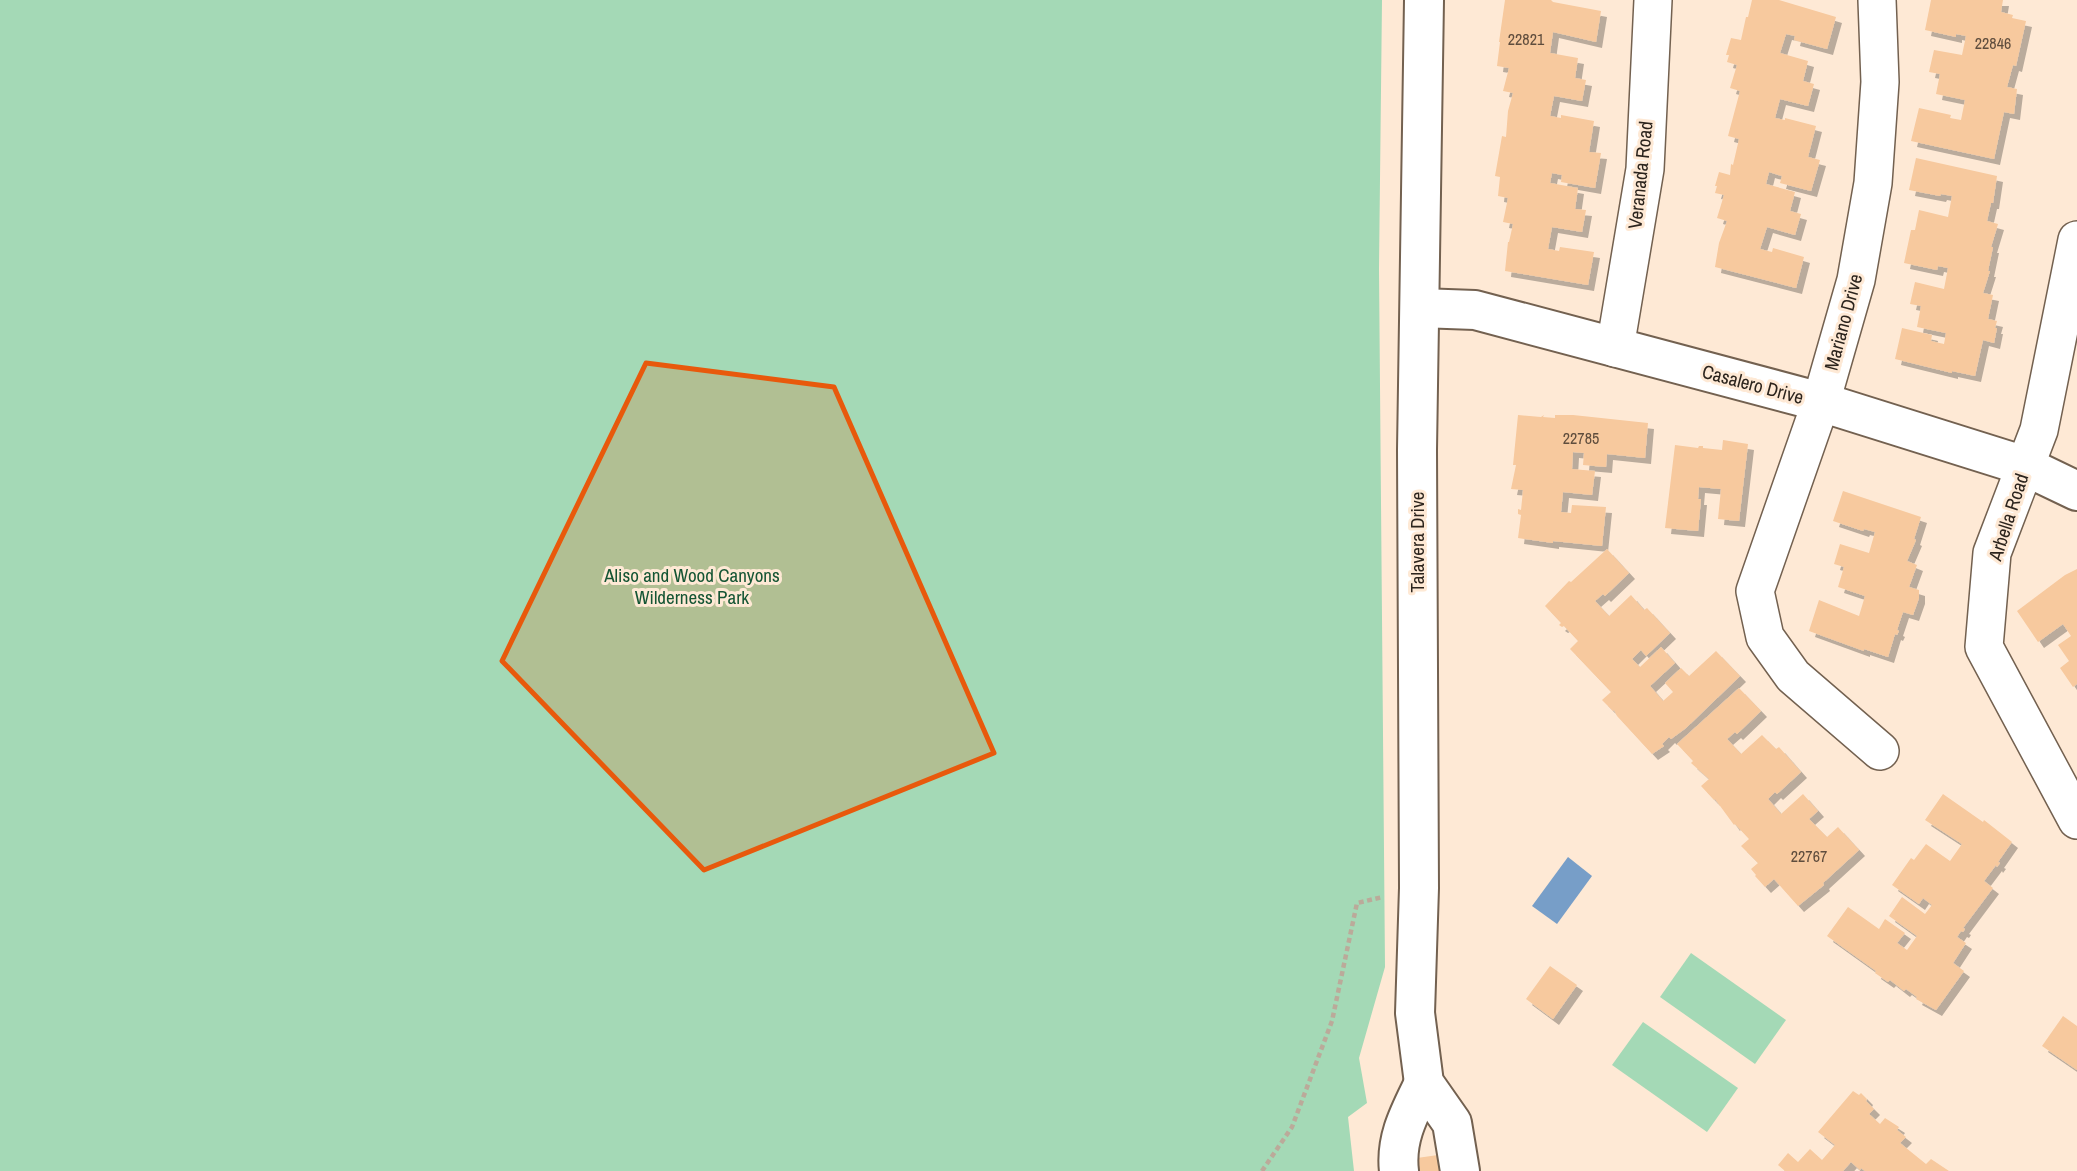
<svg xmlns="http://www.w3.org/2000/svg" width="2077" height="1171" viewBox="0 0 2077 1171" font-family="'Archivo Narrow',sans-serif">
	<style>
		.green { fill: #a4d9b6 }
		.water { fill: #779ec8 }
		.building { fill: #f7c99e; filter: url(#shadow) }
		.lines { fill: none; stroke-linecap: round; stroke-linejoin: round }
		.street-casing { stroke: #736150; stroke-width: 40 }
		.secondary-casing { stroke: #736150; stroke-width: 42 }
		.path { stroke: #bbaa9a; stroke-width: 4.5; stroke-dasharray: 5 3.5; stroke-linecap: butt }
		.street { stroke: #fff; stroke-width: 37 }
		.secondary { stroke: #fff; stroke-width: 38 }
		.marked { fill: #e8590c; fill-opacity: 0.2; stroke: #e8590c; stroke-width: 5; stroke-linejoin: round }
		.labels { text-anchor: middle; dominant-baseline: central; stroke-width: 6; stroke-linejoin: round; paint-order: stroke }
		.number-label { font-size: 16px; fill: #5f4d3d }
		.street-label { font-size: 19px; fill: #2c241d; stroke: #fee9d5 }
		.park-label { font-size: 19px; fill: #155534; stroke: #fee9d5 }
	</style>
	<defs>
		<filter id="shadow"><feDropShadow dx="6" dy="6" stdDeviation="0" flood-color="#0004"/></filter>
	</defs>
	<rect width="100%" height="100%" fill="#fee9d5"/>
	<g class="green">
		<path d="M0,0H1382L1379,269L1385,967L1359,1058L1367,1103L1348,1117L1354,1171H0Z"/>
		<path d="M1691,953L1786,1020L1755,1064L1660,997Z"/>
		<path d="M1643,1022L1738,1088L1707,1132L1612,1065Z"/>
	</g>
	<path class="water" d="M1568,857L1592,876L1557,924L1532,906Z"/>
	<g class="building">
		<path d="M1505,0H1551L1553,2L1601,11L1596,42L1553,32L1550,53L1578,58L1575,78L1586,80L1582,101L1554,96L1550,116L1561,118V115L1594,121L1589,152L1601,153L1595,188L1561,182L1562,175L1552,173L1550,183L1578,188L1575,209L1586,210L1582,232L1552,227L1548,249L1559,251L1560,247L1594,252L1588,285L1505,271L1508,242H1509L1513,224L1503,222L1508,198L1498,196L1500,177L1495,176L1502,136L1506,137L1508,111L1513,93L1503,91L1509,68L1497,66L1500,42H1499Z"/>
		<path d="M1752,0H1779L1836,17L1827,49L1794,40L1795,36L1786,34L1780,53L1808,61L1803,81L1814,84L1808,106L1780,99L1775,118L1785,120V118L1816,126L1808,157L1820,160L1811,191L1780,183L1782,176L1769,172L1766,184L1795,192L1790,211L1801,214L1795,235L1767,227L1760,249L1772,252L1773,248L1804,257L1796,288L1715,267L1719,243L1727,221L1717,218L1724,195L1715,193L1717,186H1715L1719,172L1730,175L1731,164L1733,165L1739,139L1728,136L1740,91L1730,88L1737,65L1727,62L1729,55H1726L1731,38L1741,40L1746,17H1748Z"/>
		<path d="M1931,0H2003L2001,12L2013,15L2012,18L2026,21L2016,66L2013,65L2007,87L2017,89L2014,114L2004,112L1994,159L1911,141L1919,108L1951,115L1950,118L1961,120L1965,100L1936,94L1940,74L1929,72L1934,50L1962,55L1966,36L1956,34V37L1925,30Z"/>
		<path d="M1916,158L1997,176L1993,203H1991L1987,221L1998,224L1991,247H1993L1988,271H1990L1983,293L1993,295L1988,319L1997,321L1995,328H1997L1994,343L1983,340L1975,376L1952,371V373L1895,359L1902,328L1932,335L1931,341L1944,344L1946,333L1917,327L1921,306L1910,304L1915,282L1944,289L1948,268L1938,266L1937,270L1904,263L1911,230H1915L1919,210L1948,217L1952,196L1941,194L1940,196L1909,190Z"/>
		<path d="M1518,415L1541,417L1544,415L1543,417L1555,418V415H1573L1648,423L1645,458L1607,454L1606,467L1583,465L1584,453L1573,452L1572,469L1595,471L1592,495L1563,492L1561,512L1571,513L1572,505L1606,507L1602,546L1553,541V543L1518,538L1521,515L1518,514V509L1521,510L1523,490L1511,489L1516,465H1513Z"/>
		<path d="M1723,440L1748,444L1739,521L1718,519L1721,489L1699,487L1698,499H1701L1698,531L1665,528L1675,445L1698,448L1699,446H1703V448L1722,450Z"/>
		<path d="M1843,491L1921,517L1914,539L1916,540L1907,561L1917,565L1909,587L1919,590V598L1913,615L1903,612L1897,630L1899,631L1897,635L1895,634L1888,657L1864,649V651L1809,631L1819,600L1859,616L1865,596L1838,587L1844,567L1834,564L1840,544L1869,553L1875,532L1864,529L1863,531L1833,521Z"/>
		<path d="M1607,549L1629,573L1605,596L1603,594L1595,601L1609,616L1631,595L1644,610L1647,608L1670,633L1646,656L1641,650L1632,659L1640,667L1661,647L1675,663L1650,686L1663,701L1673,692L1665,683L1681,668L1689,676L1716,651L1740,676L1686,728L1671,739L1669,737L1662,744L1664,746L1652,754L1617,716L1614,710L1613,711L1602,700L1611,692L1570,649L1578,641L1564,626L1562,627L1559,625L1561,623L1545,606L1569,581L1571,582Z"/>
		<path d="M2077,569V684L2073,687L2060,668L2069,661L2058,645L2071,636L2063,624L2038,642L2017,611L2065,575Z"/>
		<path d="M1739,688L1761,711L1737,734L1735,732L1727,739L1741,754L1762,735L1776,749L1779,747L1801,772L1777,794L1775,792L1768,799L1781,814L1803,794L1818,811L1809,819L1827,837L1838,827L1859,850L1823,883L1824,885L1798,906L1774,879L1765,887L1755,876L1756,875L1751,869L1758,863L1741,846L1749,839L1735,824L1734,825L1715,799L1714,800L1701,786L1709,779L1691,763L1693,761L1677,744Z"/>
		<path d="M1943,794L1983,822L1984,820L2012,842L1998,862L2000,863L1997,867L1996,865L1984,881L1993,888L1963,928L1965,929L1963,932L1961,931L1957,937L1966,943L1953,963L1964,971L1936,1010L1916,999L1917,997L1906,989L1904,991L1890,980L1888,982L1875,973L1876,971L1827,936L1848,907L1879,929L1885,919L1905,933L1897,943L1907,950L1917,936L1889,916L1902,897L1925,914L1932,905L1923,898L1919,904L1892,885L1911,858L1914,860L1926,844L1950,861L1962,844L1925,820Z"/>
		<path d="M1550,966L1577,985L1553,1019L1526,999Z"/>
		<path d="M2063,1016L2077,1026V1070L2042,1046Z"/>
		<path d="M1853,1091L1859,1095L1861,1093L1867,1099L1866,1101L1874,1109L1869,1114L1880,1124L1885,1118L1899,1127L1897,1130L1906,1137L1900,1143L1926,1164L1931,1159L1949,1171H1865L1861,1168L1860,1170L1851,1162L1843,1171H1785L1778,1165L1788,1153L1798,1162L1810,1149L1822,1160L1835,1145L1818,1132Z"/>
		<path d="M1438,1155L1440,1171H1419L1417,1158Z"/>
	</g>
	<g class="lines">
		<g class="street-casing">
			<g id="street">
				<path d="M1877,0L1880,82L1873,183L1856,280L1821,402L1755,591L1765,637L1793,676L1880,751"/>
				<path d="M2077,240L2039,430L1992,553L1984,647L2077,820"/>
				<path d="M1615,348L1645,169L1653,0"/>
			</g>
		</g>
		<g class="secondary-casing">
			<g id="secondary">
				<path d="M1424,0L1417,450L1419,888L1415,1013L1424,1083L1452,1123L1460,1171"/>
				<path d="M1420,308L1475,310L1821,402L2025,466L2077,491"/>
				<path d="M1399,1171C1395,1138 1410,1112 1424,1083"/>
			</g>
		</g>
		<path class="path" d="M1262,1171L1292,1127L1332,1021L1357,903L1383,897"/>
		<use href="#street" class="street"/>
		<use href="#secondary" class="secondary"/>
	</g>
	<path class="marked" d="M646,363L834,387L994,753L704,870L502,661Z"/>
	<g class="labels">
		<g class="number-label">
			<text x="1526" y="39">22821</text>
			<text x="1993" y="43">22846</text>
			<text x="1581" y="438">22785</text>
			<text x="1809" y="856">22767</text>
		</g>
		<g class="street-label">
			<text transform="translate(1640 175) rotate(-84)">Veranada Road</text>
			<text transform="translate(1843 322) rotate(-75)">Mariano Drive</text>
			<text transform="translate(1753 384) rotate(15)">Casalero Drive</text>
			<text transform="translate(2008 517) rotate(-72)">Arbella Road</text>
			<text transform="translate(1417 542) rotate(-90)">Talavera Drive</text>
		</g>
		<g class="park-label">
			<text x="692" y="575">Aliso and Wood Canyons<tspan x="692" dy="22">Wilderness Park</tspan></text>
		</g>
	</g>
</svg>
